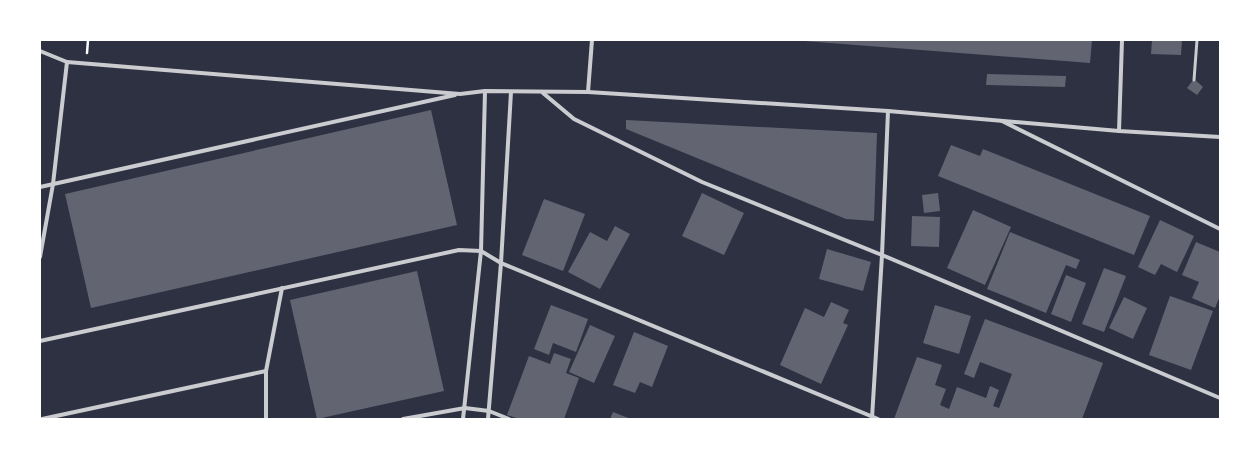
<svg xmlns="http://www.w3.org/2000/svg" width="1260" height="459" viewBox="0 0 1260 459" font-family="'Alegreya Sans',sans-serif">
	<style>
		.building { fill: #626471 }
		.lines { fill: none; stroke-linecap: round; stroke-linejoin: round }
		.path { stroke: #fff; stroke-width: 2.5 }
		.service { stroke: #caccd0; stroke-width: 3 }
		.minor { stroke: #caccd0; stroke-width: 4 }
	</style>
	<rect width="100%" height="100%" fill="#2d3142"/>
	<g class="building">
		<path d="M804,40H1092L1090,63L804,41Z"/>
		<path d="M1152,40H1182L1181,55L1151,54Z"/>
		<path d="M987,74L1066,76L1065,87L986,85Z"/>
		<path d="M1194,79L1203,87L1197,95L1187,88Z"/>
		<path d="M431,110L457,225L91,308L65,194Z"/>
		<path d="M626,120L877,133L874,221L846,219L626,129Z"/>
		<path d="M951,145L980,156L983,149L1150,216L1134,255L938,176Z"/>
		<path d="M702,193L744,213L724,255L682,236Z"/>
		<path d="M938,193L940,211L924,213L922,195Z"/>
		<path d="M544,199L585,214L563,271L522,255Z"/>
		<path d="M973,210L1011,227L985,285L947,268Z"/>
		<path d="M912,216L940,217L939,247L911,246Z"/>
		<path d="M1160,220L1194,236L1177,272L1161,264L1155,275L1138,267Z"/>
		<path d="M615,226L630,234L600,289L568,272L590,232L607,241Z"/>
		<path d="M1010,232L1080,260L1076,269L1066,265L1046,313L987,289Z"/>
		<path d="M1196,242L1220,252V296L1215,308L1192,298L1199,282L1182,275Z"/>
		<path d="M827,249L871,262L863,291L819,279Z"/>
		<path d="M1104,268L1126,276L1104,332L1082,324Z"/>
		<path d="M417,271L444,391L317,419L290,300Z"/>
		<path d="M1066,275L1086,283L1071,322L1051,314Z"/>
		<path d="M1170,296L1213,311L1191,370L1149,355Z"/>
		<path d="M1124,297L1147,308L1133,339L1109,328Z"/>
		<path d="M831,302L849,310L843,323L848,325L821,384L780,365L805,308L824,317Z"/>
		<path d="M551,305L588,319L576,352L553,343L549,355L534,349Z"/>
		<path d="M935,305L971,316L959,354L923,343Z"/>
		<path d="M985,319L1103,363L1082,419H894L917,357L942,365L935,385L946,389L940,405L949,409L957,387L986,398L990,386L999,390L993,406L999,408L1012,374L980,362L974,378L964,374Z"/>
		<path d="M590,325L615,336L594,383L569,372Z"/>
		<path d="M634,332L668,346L652,387L640,382L635,393L613,385Z"/>
		<path d="M554,353L571,359L566,373L579,378L564,419H519L507,415L529,356L550,364Z"/>
		<path d="M613,412L631,419H610Z"/>
	</g>
	<g class="lines">
		<path class="path" d="M87,53L88,40"/>
		<path class="service" d="M1194,80L1197,40"/>
		<g class="minor">
			<path d="M40,51L67,62L460,94L485,91L588,92L888,111L1119,131L1220,137"/>
			<path d="M588,92L592,40"/>
			<path d="M543,93L574,119L702,182L882,255L1220,398"/>
			<path d="M1002,121L1220,229"/>
			<path d="M1119,131L1122,40"/>
			<path d="M40,187L455,95"/>
			<path d="M40,257L53,184L67,62"/>
			<path d="M40,341L459,250L481,251L501,263L878,419"/>
			<path d="M872,418L882,255L888,111"/>
			<path d="M42,419L266,371"/>
			<path d="M266,419V371L282,288"/>
			<path d="M403,419L465,408L489,411L509,419"/>
			<path d="M463,419L481,251L485,91"/>
			<path d="M488,419L501,263L511,92"/>
		</g>
	</g>
	<rect width="1260" height="459" fill="none" stroke="#ffffff" stroke-width="82"/>
</svg>
